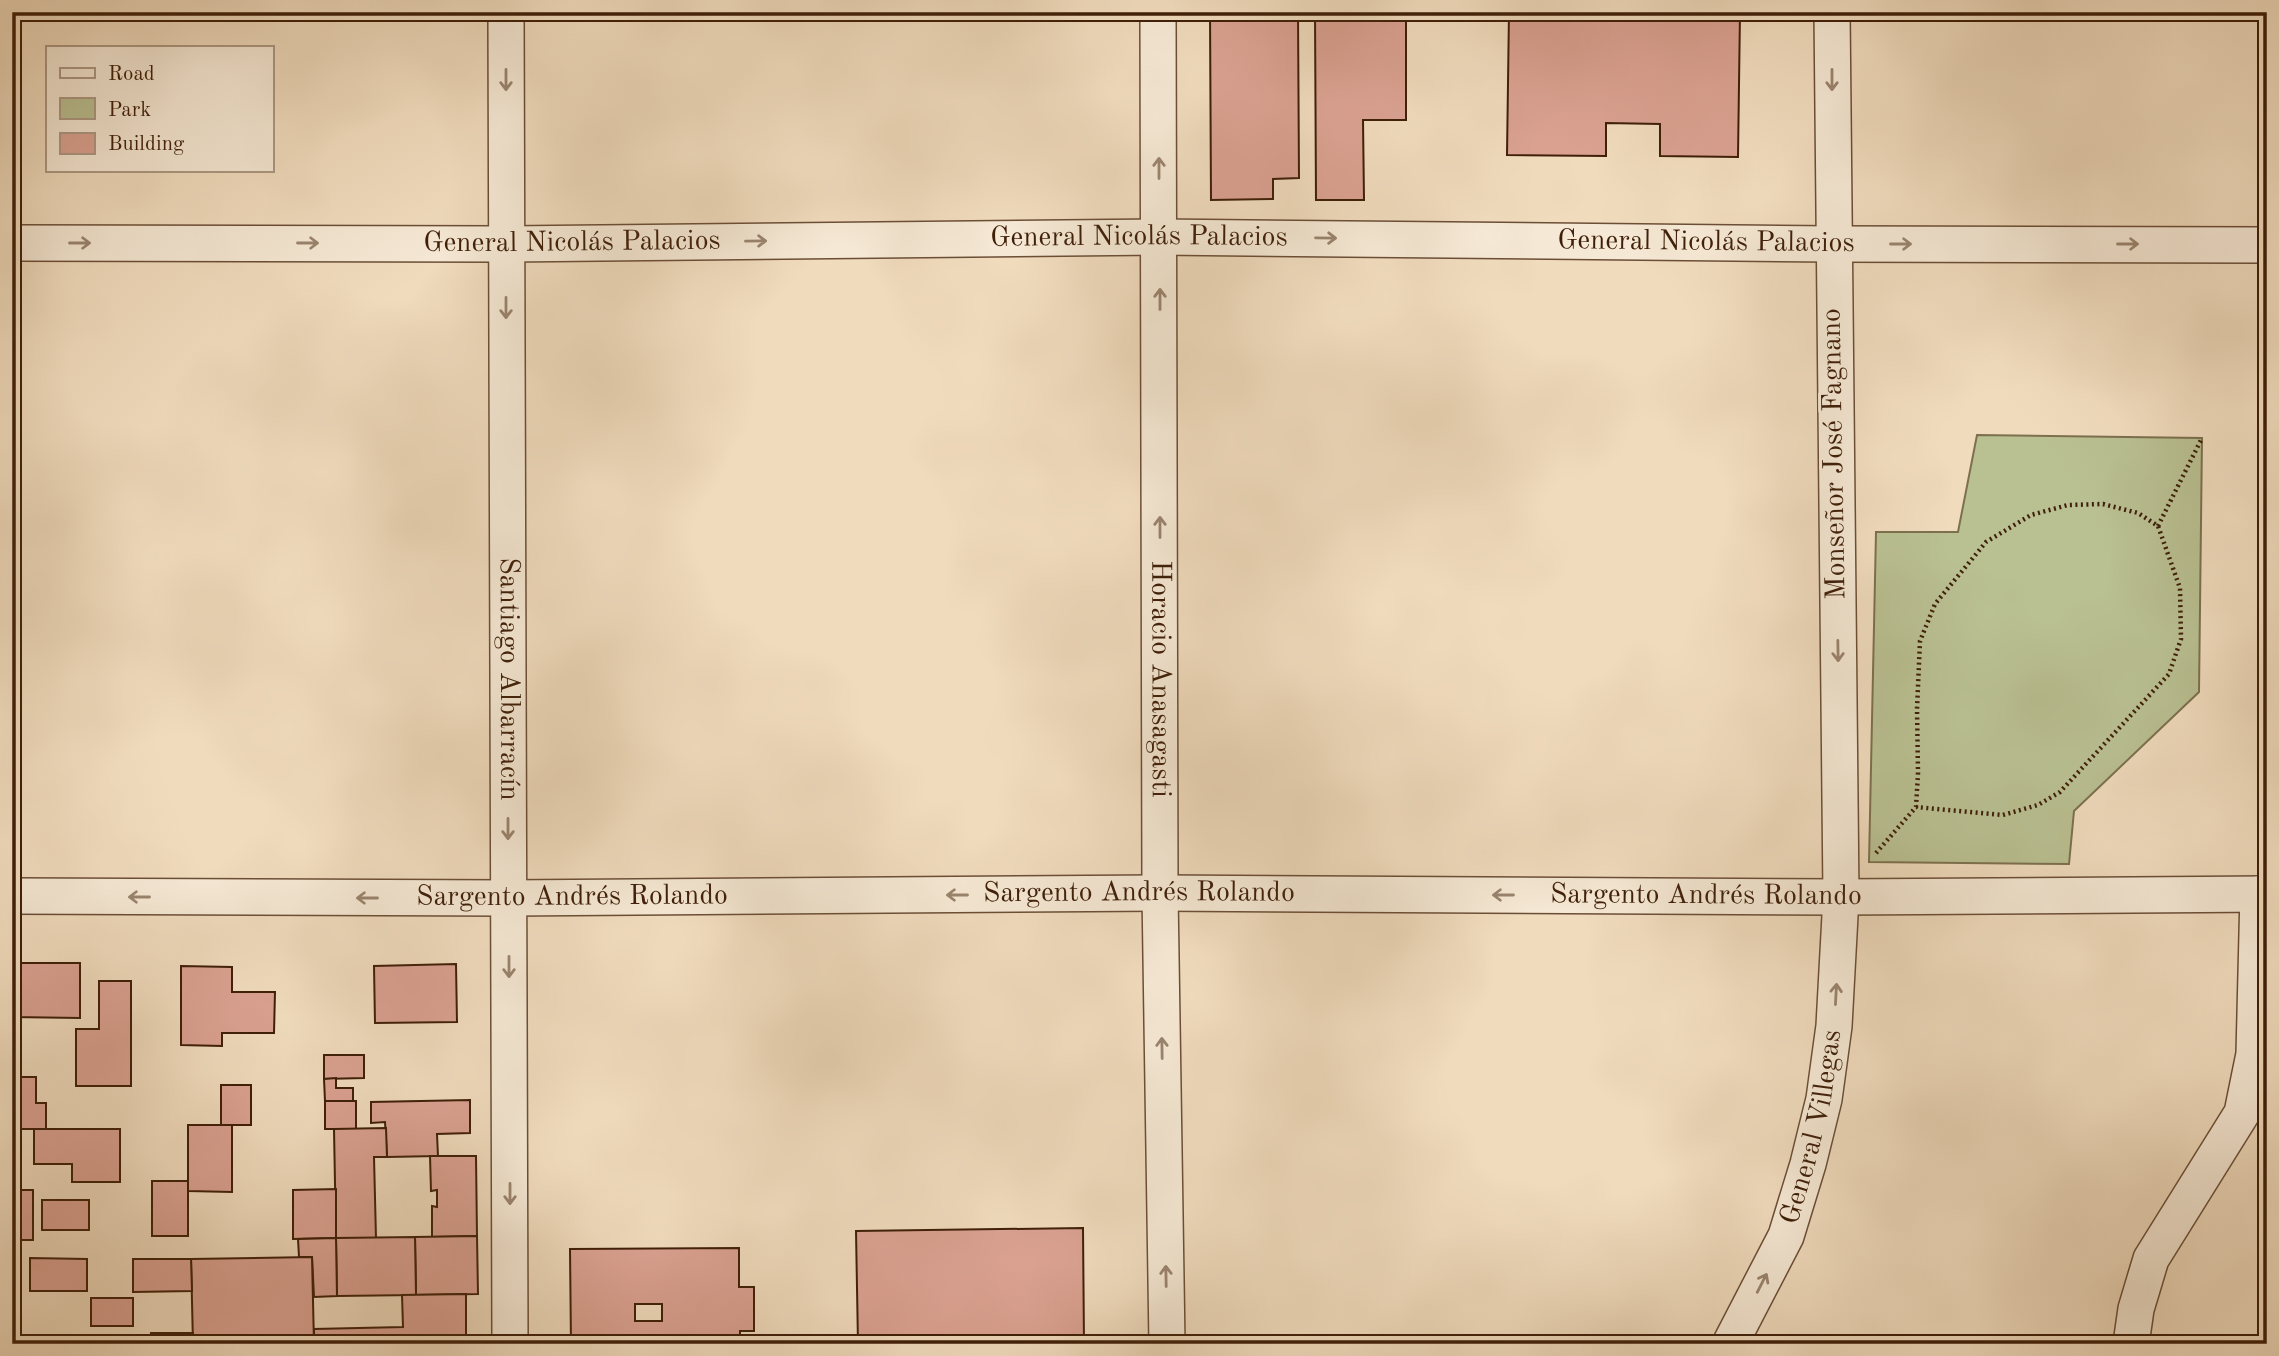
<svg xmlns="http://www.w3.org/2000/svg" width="2279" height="1356" viewBox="0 0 2279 1356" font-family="'Old Standard TT',serif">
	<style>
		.green { fill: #b9c092; stroke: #7c704e; stroke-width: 2 }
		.building { fill: #daa191; stroke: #3f1f09; stroke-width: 2; fill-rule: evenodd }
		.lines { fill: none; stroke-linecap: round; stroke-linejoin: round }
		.minor-casing { stroke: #6b4e36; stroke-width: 38 }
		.path { stroke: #3f1f09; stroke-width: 4.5; stroke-dasharray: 2 3.5; stroke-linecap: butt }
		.minor { stroke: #f5e8d4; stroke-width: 35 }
		.oneway { stroke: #9a846e }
		.labels { text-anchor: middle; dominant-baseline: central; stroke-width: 6; stroke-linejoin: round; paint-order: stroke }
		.street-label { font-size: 28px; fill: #3f1f09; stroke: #f5e8d4 }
	</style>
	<rect width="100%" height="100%" fill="#f0dbbd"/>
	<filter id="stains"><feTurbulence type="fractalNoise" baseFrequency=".00286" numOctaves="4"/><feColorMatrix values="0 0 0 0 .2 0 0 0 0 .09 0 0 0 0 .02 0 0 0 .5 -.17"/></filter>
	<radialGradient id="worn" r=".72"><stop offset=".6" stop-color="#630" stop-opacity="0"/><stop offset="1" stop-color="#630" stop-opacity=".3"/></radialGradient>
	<path class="green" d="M1977,435L2202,438L2199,692L2074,811L2069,864L1869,862L1876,532H1958Z"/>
	<g class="building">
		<path d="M1210,12H1298L1299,178L1273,179V199L1211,200Z"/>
		<path d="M1315,12H1406V120H1363L1364,200H1316Z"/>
		<path d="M1509,12H1740L1738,157L1660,156V124L1606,123V156L1507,155Z"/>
		<path d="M12,963H80V1018L12,1017Z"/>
		<path d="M456,964L457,1022L375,1023L374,966Z"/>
		<path d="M181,966L232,967V992H275L274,1033H222V1046L181,1045Z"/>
		<path d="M99,981H131V1086H76V1029H99Z"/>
		<path d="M324,1055H364V1078L324,1079Z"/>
		<path d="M12,1077H36V1103H46V1129H12Z"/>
		<path d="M336,1078V1088H353V1101H325L324,1079Z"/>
		<rect x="221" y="1085" width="30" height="40"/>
		<path d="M470,1100V1133L437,1134L438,1156L387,1157L385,1122L371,1123V1102Z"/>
		<rect x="325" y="1101" width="31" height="28"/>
		<path d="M188,1125H232V1192L188,1191Z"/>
		<path d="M386,1128L387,1157H374L376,1238H336L334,1129Z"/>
		<path d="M34,1129H120V1182H72V1164H34Z"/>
		<path d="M430,1156H476L477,1236L432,1237V1206L437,1207V1190L431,1191Z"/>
		<rect x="152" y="1181" width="36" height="55"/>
		<path d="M336,1189V1238L293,1239V1190Z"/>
		<rect x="12" y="1190" width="21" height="50"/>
		<rect x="42" y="1200" width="47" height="30"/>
		<path d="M1083,1228L1084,1344H858L856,1231Z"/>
		<path d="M477,1236L478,1294L416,1295L415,1237Z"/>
		<path d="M415,1237L416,1295L337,1296L336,1238Z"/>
		<path d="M336,1238L337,1296L314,1297L312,1257H299L298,1239Z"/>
		<path d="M12,1240H21V1299L12,1298Z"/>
		<path d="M739,1248V1287H754V1331H740V1344H571L570,1249ZM635,1304H662V1321H635Z"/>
		<path d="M312,1257L314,1344H193L191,1259Z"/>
		<path d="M30,1258L87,1259V1291H30Z"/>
		<path d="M133,1259H191L192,1291L133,1292Z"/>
		<path d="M466,1294V1344H314V1329L403,1327L402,1295Z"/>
		<rect x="91" y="1298" width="42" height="28"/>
		<path d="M151,1333H193V1344H152Z"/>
	</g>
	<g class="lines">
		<g class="minor-casing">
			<g id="minor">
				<path id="s1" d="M506,12L510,1344"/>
				<path id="s2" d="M1158,12L1160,893L1167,1344"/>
				<path id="s3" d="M12,243L506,244L1160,237L1832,244L2267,245"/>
				<path id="s4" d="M12,896L509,898L1160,893L1841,897L2267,894"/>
				<path id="s5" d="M1730,1344L1786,1236L1808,1164L1824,1099L1834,1026L1841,897L1832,12"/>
				<path d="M2131,1344L2136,1309L2151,1259L2242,1113L2254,1054L2258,894"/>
			</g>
		</g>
		<g class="path">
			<path d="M2158,526L2202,438"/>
			<path d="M1876,853L1916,807L1918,773L1917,709L1920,641L1935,604L1986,542L2031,515L2068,505L2103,504L2138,513L2158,526L2180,588L2181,639L2169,674L2060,792L2038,805L2003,815L1916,807"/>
		</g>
		<use href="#minor" class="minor"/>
	</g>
	<defs><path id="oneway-shaft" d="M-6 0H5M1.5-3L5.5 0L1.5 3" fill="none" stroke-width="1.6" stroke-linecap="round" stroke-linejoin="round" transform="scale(1.75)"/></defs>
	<g class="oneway">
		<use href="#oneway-shaft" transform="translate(506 80) rotate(90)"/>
		<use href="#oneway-shaft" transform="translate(1832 80) rotate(90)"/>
		<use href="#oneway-shaft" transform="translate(1159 168) rotate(-90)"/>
		<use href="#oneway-shaft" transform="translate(1326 238) rotate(1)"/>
		<use href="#oneway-shaft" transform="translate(756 241) rotate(-1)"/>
		<use href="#oneway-shaft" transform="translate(80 243)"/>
		<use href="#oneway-shaft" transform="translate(308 243)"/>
		<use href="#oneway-shaft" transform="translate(1901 244)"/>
		<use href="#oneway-shaft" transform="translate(2128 244)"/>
		<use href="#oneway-shaft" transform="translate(1160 299) rotate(-90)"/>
		<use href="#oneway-shaft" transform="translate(506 308) rotate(90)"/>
		<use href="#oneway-shaft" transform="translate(1160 527) rotate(-90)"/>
		<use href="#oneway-shaft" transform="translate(1838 651) rotate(89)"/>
		<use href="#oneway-shaft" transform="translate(508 829) rotate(90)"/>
		<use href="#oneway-shaft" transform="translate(957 895) rotate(180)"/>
		<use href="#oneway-shaft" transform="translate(1503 895) rotate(-180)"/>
		<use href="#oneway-shaft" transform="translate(139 897) rotate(-180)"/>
		<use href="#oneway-shaft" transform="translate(367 898) rotate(-180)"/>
		<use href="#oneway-shaft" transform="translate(509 967) rotate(90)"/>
		<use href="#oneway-shaft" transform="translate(1836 994) rotate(-87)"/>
		<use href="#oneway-shaft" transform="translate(1162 1048) rotate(-91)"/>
		<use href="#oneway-shaft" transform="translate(510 1194) rotate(90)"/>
		<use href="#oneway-shaft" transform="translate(1166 1276) rotate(-91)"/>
		<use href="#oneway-shaft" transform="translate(1762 1283) rotate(-63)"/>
	</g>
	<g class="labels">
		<g class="street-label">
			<text stroke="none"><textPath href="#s3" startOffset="1127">General Nicolás Palacios</textPath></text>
			<text stroke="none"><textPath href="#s3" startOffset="560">General Nicolás Palacios</textPath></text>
			<text stroke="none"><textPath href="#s3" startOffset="1694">General Nicolás Palacios</textPath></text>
			<text transform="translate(1835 454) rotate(-91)">Monseñor José Fagnano</text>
			<text stroke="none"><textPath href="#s1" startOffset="667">Santiago Albarracín</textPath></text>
			<text stroke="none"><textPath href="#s2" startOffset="667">Horacio Anasagasti</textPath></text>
			<text stroke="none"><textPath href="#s4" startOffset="1127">Sargento Andrés Rolando</textPath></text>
			<text stroke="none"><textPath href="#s4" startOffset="1694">Sargento Andrés Rolando</textPath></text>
			<text stroke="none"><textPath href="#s4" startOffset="560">Sargento Andrés Rolando</textPath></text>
			<text stroke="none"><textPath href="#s5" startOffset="234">General Villegas</textPath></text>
		</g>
	</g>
	<rect width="2279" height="1356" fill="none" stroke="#f0dbbd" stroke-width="42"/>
	<rect x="14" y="14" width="2251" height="1328" fill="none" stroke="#3f1f09" stroke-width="3.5"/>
	<rect x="21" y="21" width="2237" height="1314" fill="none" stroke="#3f1f09" stroke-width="2"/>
	<rect x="46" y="46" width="228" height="126" fill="#f5e8d4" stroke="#ac9883" stroke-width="2"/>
	<rect x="60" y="68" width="35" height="10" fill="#f5e8d4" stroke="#ac9883" stroke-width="2"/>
	<text x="108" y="80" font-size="21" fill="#3f1f09">Road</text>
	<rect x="60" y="98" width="35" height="21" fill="#b9c092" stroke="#ac9883" stroke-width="2"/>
	<text x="108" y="116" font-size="21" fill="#3f1f09">Park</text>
	<rect x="60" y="133" width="35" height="21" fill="#daa191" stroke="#ac9883" stroke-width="2"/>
	<text x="108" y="150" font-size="21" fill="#3f1f09">Building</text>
	<rect width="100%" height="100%" filter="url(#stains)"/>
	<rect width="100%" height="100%" fill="url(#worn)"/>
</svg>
